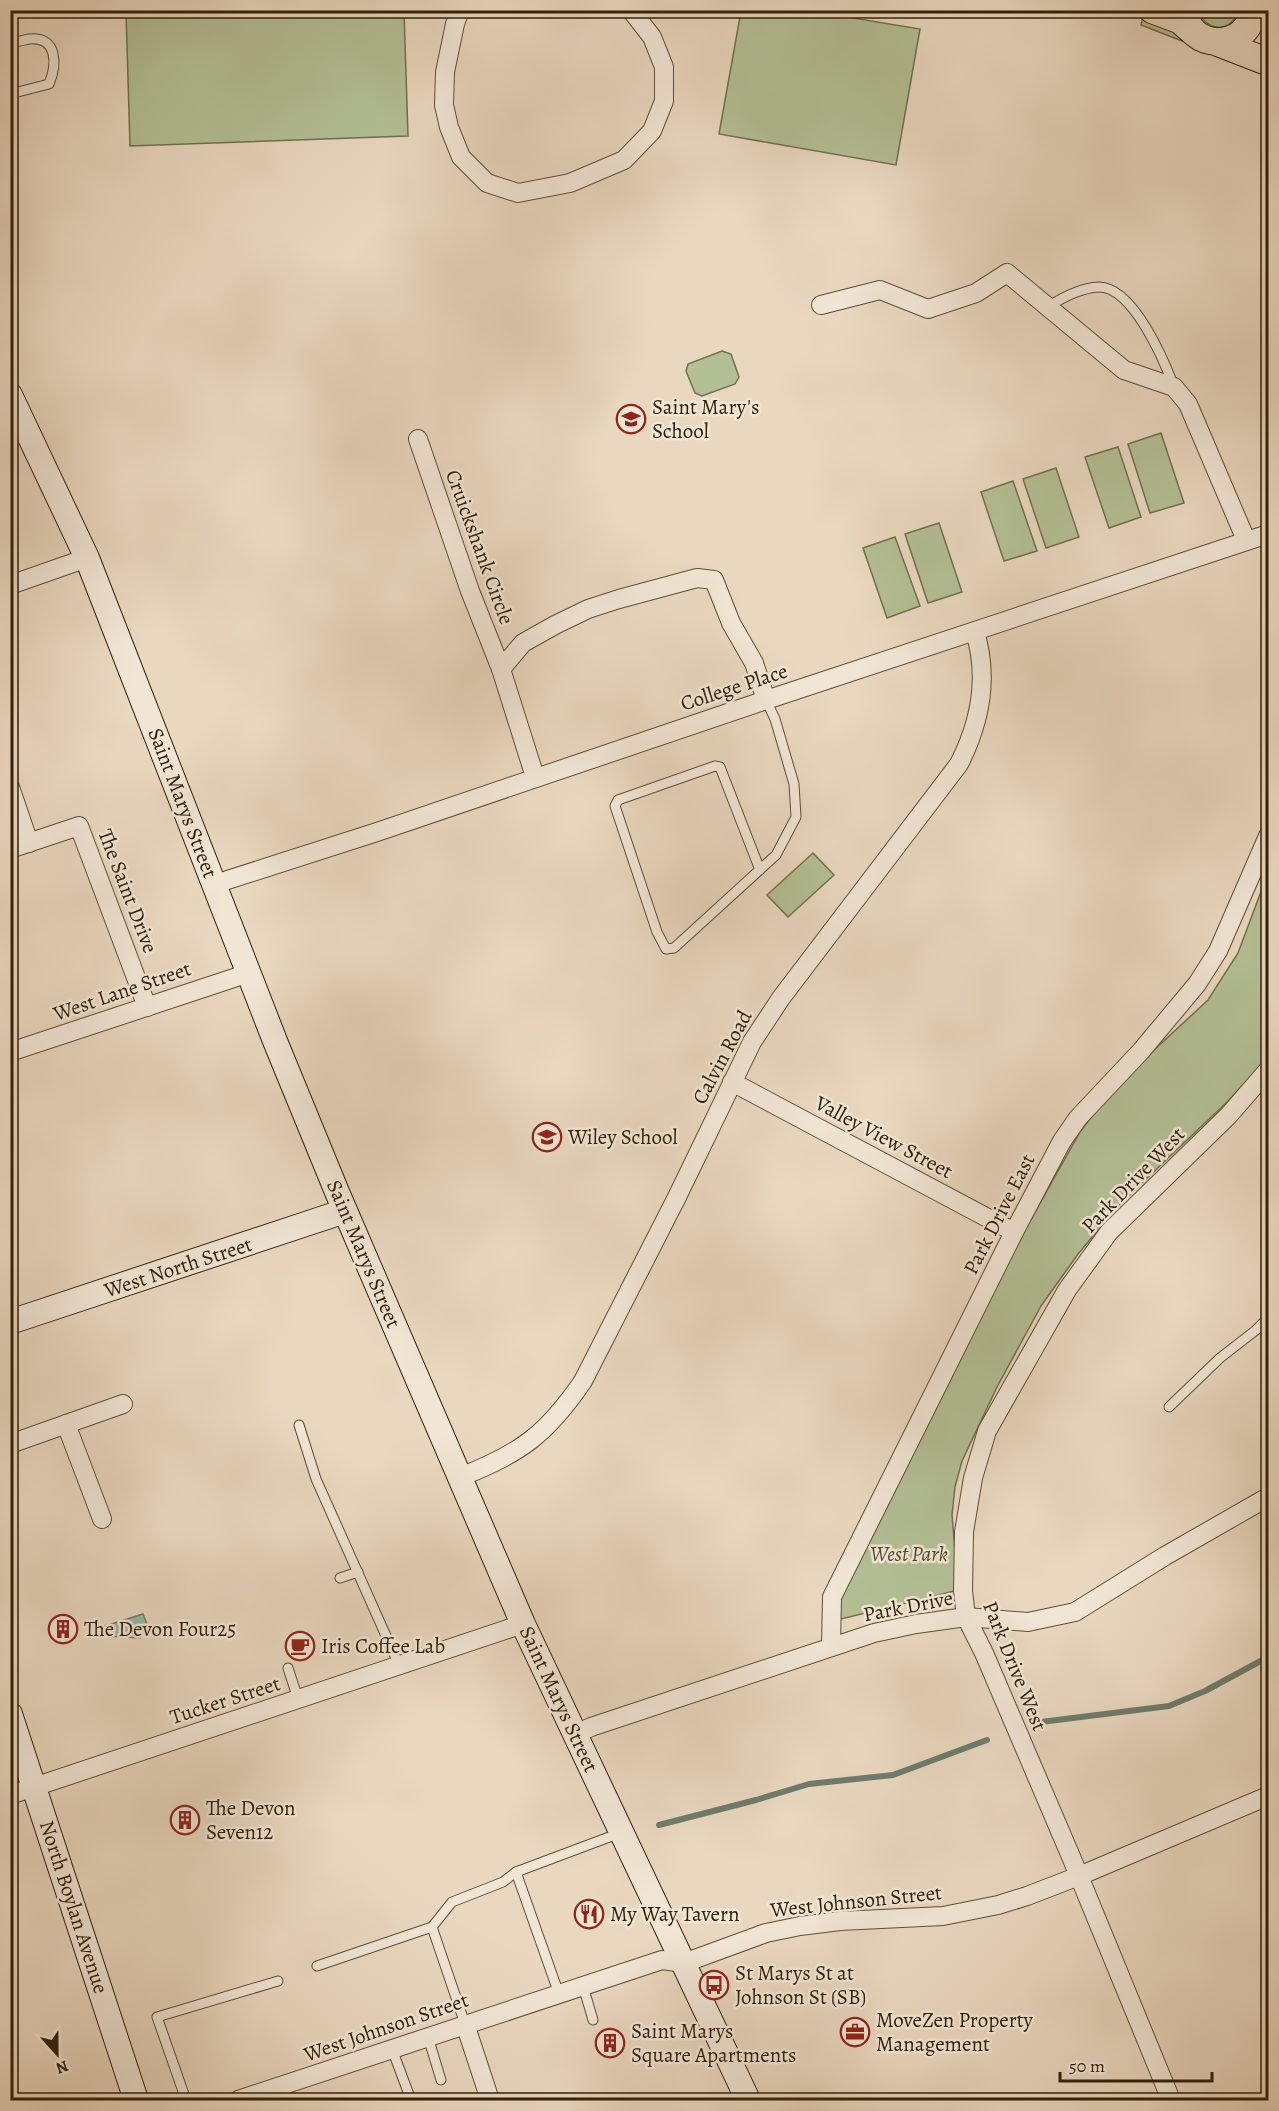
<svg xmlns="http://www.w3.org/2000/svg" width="1279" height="2111" viewBox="0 0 1279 2111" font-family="Alegreya,serif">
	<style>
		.green { fill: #b3bf95; stroke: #72704e; stroke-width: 1.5 }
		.water { fill: #97bab0; stroke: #6e7c6d; stroke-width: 1.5 }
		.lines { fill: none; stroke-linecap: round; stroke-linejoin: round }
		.stream { stroke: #6e7c6d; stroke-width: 6 }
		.lane-casing { stroke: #5f4e36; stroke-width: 11 }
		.street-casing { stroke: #5f4e36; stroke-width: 20 }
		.secondary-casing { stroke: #312008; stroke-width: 26 }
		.primary-casing { stroke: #312008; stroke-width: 29 }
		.lane { stroke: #f1e5d5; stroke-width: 9 }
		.street { stroke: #f1e5d5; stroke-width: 18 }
		.secondary { stroke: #f1e5d5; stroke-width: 24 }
		.primary { stroke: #e9d7bf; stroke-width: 27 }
		.labels { text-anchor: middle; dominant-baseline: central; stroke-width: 5; stroke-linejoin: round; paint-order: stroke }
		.poi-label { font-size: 21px; fill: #312008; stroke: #f1e5d5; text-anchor: start }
		.street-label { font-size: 21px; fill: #312008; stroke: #f1e5d5 }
		.park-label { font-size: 21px; font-style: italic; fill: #52482b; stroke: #f1e5d5 }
	</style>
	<rect width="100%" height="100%" fill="#e9d7bf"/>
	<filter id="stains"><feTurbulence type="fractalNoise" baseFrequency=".00333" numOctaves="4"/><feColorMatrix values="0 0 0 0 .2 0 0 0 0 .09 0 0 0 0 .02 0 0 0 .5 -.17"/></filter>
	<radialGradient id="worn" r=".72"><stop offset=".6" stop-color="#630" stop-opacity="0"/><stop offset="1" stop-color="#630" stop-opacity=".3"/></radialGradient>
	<g class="green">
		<path d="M126,11H404L408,136L130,146Z"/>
		<path d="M741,11H811L920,29L896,165L719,134Z"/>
		<path d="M1199,11H1238C1232,33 1205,32 1199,11Z"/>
		<path d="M1143,16C1159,19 1174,26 1182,41L1141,25Z"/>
		<path d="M722,351L731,354L739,377L735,384L702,396L695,393L686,371L688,364Z"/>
		<path d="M1161,433L1184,503L1150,513L1128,444Z"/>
		<path d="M1118,447L1141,517L1109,528L1085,457Z"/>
		<path d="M1056,468L1079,537L1046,548L1023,479Z"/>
		<path d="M1013,481L1037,551L1004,561L981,492Z"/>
		<path d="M939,523L962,592L928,603L905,534Z"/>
		<path d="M895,537L920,606L887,618L863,548Z"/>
		<path d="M813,853L834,875L788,917L767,895Z"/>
		<path d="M1268,873V1058L1227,1102L1121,1203L1078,1254L1041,1306L997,1387L962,1461L955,1487L952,1515L958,1587L954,1591L939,1595L841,1619L832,1614L1011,1255L1080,1132L1099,1107L1139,1064L1208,1000L1238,953Z"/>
	</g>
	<path class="water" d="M143,1614L149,1629L139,1633L140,1638L106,1636L102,1627Z"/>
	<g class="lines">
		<g class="stream">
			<path d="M1041,1722L1169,1706L1205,1691L1268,1657"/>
			<path d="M659,1825L756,1800L809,1784L893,1775L987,1740"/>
		</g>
		<g class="lane-casing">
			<g id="lane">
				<path d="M10,43C17,42 23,40 29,39C58,36 57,65 49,84L10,94"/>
				<path d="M1048,307C1063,297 1080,288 1099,287C1133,287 1164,360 1174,387"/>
				<path d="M760,870L720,767L715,766L618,800L615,806L657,932L666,949L674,948L776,855L796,817L794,784L775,719L766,700"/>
				<path d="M1169,1407L1220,1358L1256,1330L1268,1318"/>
				<path d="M299,1425L316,1479L399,1665"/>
				<path d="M340,1578L358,1572"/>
				<path d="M288,1668L298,1699"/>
				<path d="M516,1872L620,1833"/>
				<path d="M432,1927L465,2024"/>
				<path d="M317,1966L432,1927L452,1902L503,1882L516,1872L559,1994"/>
				<path d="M583,1986L593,2020"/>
				<path d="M428,2037L441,2080"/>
				<path d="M392,2049L411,2100"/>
				<path d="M186,2100L157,2017L278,1981"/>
			</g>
		</g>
		<g class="street-casing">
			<g id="street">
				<path d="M460,10L455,24L445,72L444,105L449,127L461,157L487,183L518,193L570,183L624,160L652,131L664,101V67L652,37L631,10"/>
				<path d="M821,305L880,290L928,309L976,293L1007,273L1124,370L1174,387L1188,404L1246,540"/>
				<path d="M418,439L470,591L501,669"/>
				<path d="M10,585L87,558"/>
				<path d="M535,777L501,669L523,643L555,625L588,609L619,599L697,578L714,580L731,623L754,663L766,700"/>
				<path d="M10,787L29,843"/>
				<path d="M10,849L79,826L147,1007"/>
				<path d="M215,884L377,832L766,700L1268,534"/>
				<path d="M10,1052L249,973"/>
				<path d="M732,1082L1014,1232"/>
				<path d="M66,1424L102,1519"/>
				<path d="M10,1444L123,1404"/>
				<path d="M460,1477C520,1454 547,1434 583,1381L677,1197L752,1042L781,998L959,764C981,721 989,678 975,632"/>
				<path d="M831,1646L832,1597L1014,1232L1062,1141L1078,1118L1141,1051L1197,984L1218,951L1268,836"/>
				<path d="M574,1735L591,1727L874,1633L916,1624L966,1617L1028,1622L1075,1612L1165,1556L1268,1497"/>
				<path d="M10,1795L523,1624"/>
				<path d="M465,2024L490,2100"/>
				<path d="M238,2100L662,1960L684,1963L766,1933L800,1926L840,1921L943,1916L998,1905L1027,1896L1079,1876L1268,1796"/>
				<path d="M1171,2100L1072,1859L984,1653L966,1617L963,1591L964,1532L973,1478L987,1431L1067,1290L1109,1232L1229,1115L1268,1070"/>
			</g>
		</g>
		<g class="secondary-casing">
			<g id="secondary">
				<path d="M10,395L87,558L275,1041L337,1192L523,1624L748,2100"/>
				<path d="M10,1322L345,1211"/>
				<path d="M10,1714L136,2100"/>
			</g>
		</g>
		<g class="primary-casing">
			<g id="primary">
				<path d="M1153,10L1180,20L1189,28"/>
				<path d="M1184,10C1187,52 1249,52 1253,10"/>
				<path d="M1219,43L1268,62"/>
			</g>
		</g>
		<use href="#lane" class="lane"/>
		<use href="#street" class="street"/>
		<use href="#secondary" class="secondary"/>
		<use href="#primary" class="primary"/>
	</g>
	<defs>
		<g id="school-ring" transform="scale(1.5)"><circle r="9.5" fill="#f1e5d5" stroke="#8f2418" stroke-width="1.5"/><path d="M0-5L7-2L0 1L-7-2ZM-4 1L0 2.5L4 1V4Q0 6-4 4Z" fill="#8f2418"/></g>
		<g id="building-ring" transform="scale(1.5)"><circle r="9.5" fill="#f1e5d5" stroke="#8f2418" stroke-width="1.5"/><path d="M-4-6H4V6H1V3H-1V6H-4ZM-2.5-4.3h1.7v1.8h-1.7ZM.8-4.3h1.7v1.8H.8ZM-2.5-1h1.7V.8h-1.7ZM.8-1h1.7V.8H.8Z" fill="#8f2418"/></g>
		<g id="cafe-ring" transform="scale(1.5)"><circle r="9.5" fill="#f1e5d5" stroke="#8f2418" stroke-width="1.5"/><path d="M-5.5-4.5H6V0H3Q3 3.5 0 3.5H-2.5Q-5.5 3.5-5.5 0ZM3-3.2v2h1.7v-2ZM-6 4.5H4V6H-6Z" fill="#8f2418"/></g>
		<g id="restaurant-ring" transform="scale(1.5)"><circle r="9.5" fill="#f1e5d5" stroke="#8f2418" stroke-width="1.5"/><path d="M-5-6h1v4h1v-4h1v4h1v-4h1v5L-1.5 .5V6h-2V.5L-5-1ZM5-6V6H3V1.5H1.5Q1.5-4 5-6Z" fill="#8f2418"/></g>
		<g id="bus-ring" transform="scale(1.5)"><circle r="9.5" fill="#f1e5d5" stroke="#8f2418" stroke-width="1.5"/><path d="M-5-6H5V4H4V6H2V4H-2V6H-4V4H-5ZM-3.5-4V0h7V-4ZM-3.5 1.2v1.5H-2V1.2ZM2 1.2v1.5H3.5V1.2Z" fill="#8f2418"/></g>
		<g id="office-ring" transform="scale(1.5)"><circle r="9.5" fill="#f1e5d5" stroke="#8f2418" stroke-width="1.5"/><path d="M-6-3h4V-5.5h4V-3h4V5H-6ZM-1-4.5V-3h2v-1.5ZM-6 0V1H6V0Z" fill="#8f2418"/></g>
	</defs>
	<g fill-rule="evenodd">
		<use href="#school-ring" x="631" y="419"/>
		<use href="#school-ring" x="547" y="1137"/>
		<use href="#building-ring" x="63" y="1629"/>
		<use href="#cafe-ring" x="300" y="1646"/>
		<use href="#building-ring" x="185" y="1820"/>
		<use href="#restaurant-ring" x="589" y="1914"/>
		<use href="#bus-ring" x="714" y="1985"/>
		<use href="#office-ring" x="855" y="2032"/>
		<use href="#building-ring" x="610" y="2043"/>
	</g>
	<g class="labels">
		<g class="poi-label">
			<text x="652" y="407">Saint Mary's<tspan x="652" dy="24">School</tspan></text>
			<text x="568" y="1137">Wiley School</text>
			<text x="84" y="1629">The Devon Four25</text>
			<text x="321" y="1646">Iris Coffee Lab</text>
			<text x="206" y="1808">The Devon<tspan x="206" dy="24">Seven12</tspan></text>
			<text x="610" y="1914">My Way Tavern</text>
			<text x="735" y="1973">St Marys St at<tspan x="735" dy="24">Johnson St (SB)</tspan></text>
			<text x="876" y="2020">MoveZen Property<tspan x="876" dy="24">Management</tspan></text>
			<text x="631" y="2031">Saint Marys<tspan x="631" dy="24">Square Apartments</tspan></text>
		</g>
		<g class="street-label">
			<text transform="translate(480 547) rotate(70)">Cruickshank Circle</text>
			<text transform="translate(734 687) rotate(-18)">College Place</text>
			<text transform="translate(183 803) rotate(69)">Saint Marys Street</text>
			<text transform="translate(128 891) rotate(69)">The Saint Drive</text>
			<text transform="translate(122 991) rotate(-19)">West Lane Street</text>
			<text transform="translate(722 1057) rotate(-62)">Calvin Road</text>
			<text transform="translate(884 1137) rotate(28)">Valley View Street</text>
			<text transform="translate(1133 1180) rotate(-46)">Park Drive West</text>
			<text transform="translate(999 1214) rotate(-63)">Park Drive East</text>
			<text transform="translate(364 1254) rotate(67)">Saint Marys Street</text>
			<text transform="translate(178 1267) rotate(-18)">West North Street</text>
			<text transform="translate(908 1606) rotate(-11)">Park Drive</text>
			<text transform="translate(1015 1666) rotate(68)">Park Drive West</text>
			<text transform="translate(559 1699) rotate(65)">Saint Marys Street</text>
			<text transform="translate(225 1700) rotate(-18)">Tucker Street</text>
			<text transform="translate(856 1901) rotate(-6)">West Johnson Street</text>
			<text transform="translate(74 1907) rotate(72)">North Boylan Avenue</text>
			<text transform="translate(386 2027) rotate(-19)">West Johnson Street</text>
		</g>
		<g class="park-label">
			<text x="909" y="1554">West Park</text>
		</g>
	</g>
	<rect width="1279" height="2111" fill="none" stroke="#e9d7bf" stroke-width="36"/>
	<rect x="12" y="12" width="1255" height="2087" fill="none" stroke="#312008" stroke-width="3"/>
	<rect x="18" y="18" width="1243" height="2075" fill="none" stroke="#312008" stroke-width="1.5"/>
	<g transform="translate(57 2054) rotate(159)" stroke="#f1e5d5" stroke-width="4.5" paint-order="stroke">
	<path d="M0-4.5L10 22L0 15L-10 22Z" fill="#312008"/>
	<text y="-9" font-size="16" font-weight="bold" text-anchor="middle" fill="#312008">N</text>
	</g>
	<path d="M1060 2072v9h152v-9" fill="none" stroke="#312008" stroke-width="3"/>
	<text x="1069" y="2072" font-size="18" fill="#312008" stroke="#f1e5d5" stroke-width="4.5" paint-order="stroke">50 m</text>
	<rect width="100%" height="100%" filter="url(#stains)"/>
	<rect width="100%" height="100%" fill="url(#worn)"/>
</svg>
